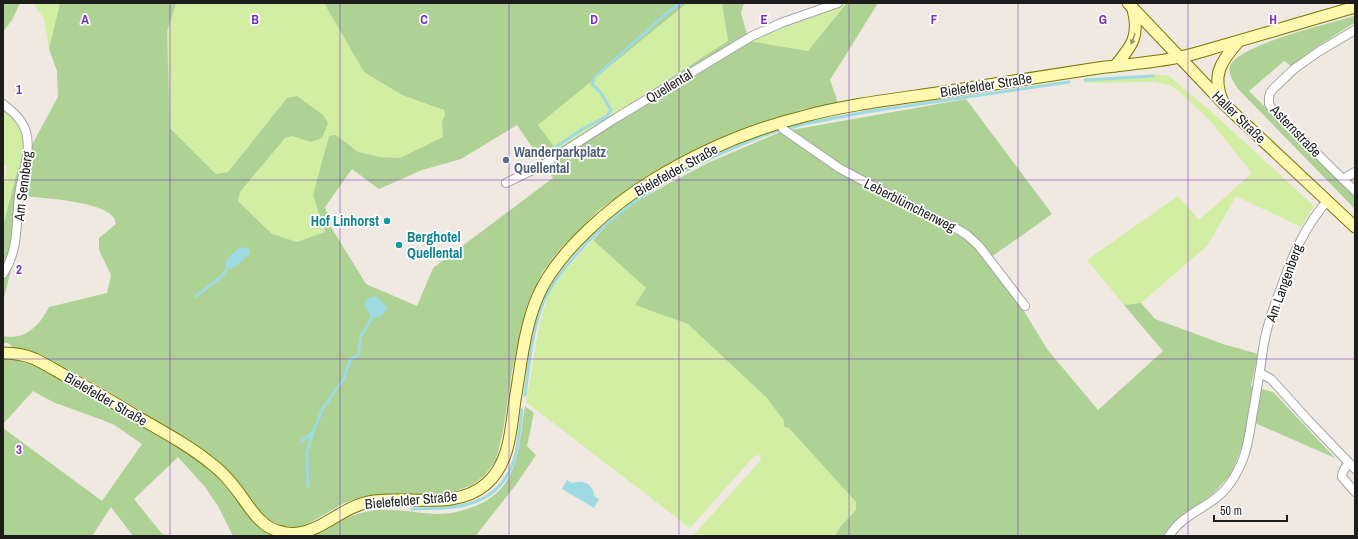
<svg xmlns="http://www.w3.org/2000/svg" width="1358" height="539" viewBox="0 0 1358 539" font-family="'Archivo Narrow',sans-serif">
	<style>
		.grass { fill: #d1eea3 }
		.forest { fill: #add293; fill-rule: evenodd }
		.water { fill: #9edae1 }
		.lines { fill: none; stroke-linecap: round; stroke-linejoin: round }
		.stream { stroke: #9edae1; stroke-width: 3 }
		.street-casing { stroke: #a4a4a4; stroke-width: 10 }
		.secondary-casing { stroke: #787600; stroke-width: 13 }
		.street { stroke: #fff; stroke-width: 8 }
		.secondary { stroke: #fff9b0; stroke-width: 11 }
		.oneway { fill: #99966e }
		.grid { fill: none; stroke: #7b2cbf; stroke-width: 1; stroke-opacity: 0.55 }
		.service-dot { fill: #5c6f8a; stroke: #fff; stroke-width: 1.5 }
		.culture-dot { fill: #0f9aa8; stroke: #fff; stroke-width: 1.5 }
		.labels { text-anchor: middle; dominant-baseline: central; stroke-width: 3.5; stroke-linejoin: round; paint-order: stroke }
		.street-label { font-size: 14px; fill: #1d1d1d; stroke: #fff }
		.service-label { font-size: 14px; font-weight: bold; fill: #4e5e75; stroke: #fff; text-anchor: start }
		.culture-label { font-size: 14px; font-weight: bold; fill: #0d838f; stroke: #fff; text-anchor: end }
		.grid-label { font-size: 13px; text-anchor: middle; font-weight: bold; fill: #7b2cbf; stroke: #fff; stroke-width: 3.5; stroke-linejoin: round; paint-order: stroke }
	</style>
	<rect width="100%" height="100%" fill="#efe9e2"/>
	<g class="grass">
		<path d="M33,3H60L49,49L44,19Z"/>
		<path d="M176,3H324L364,72L402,95L444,110L445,115L442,122L443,137L400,158L380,157L358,152L336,135L313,195L325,232L297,242L272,234L238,201L240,192L285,138L292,136L311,142L287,98L228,172L216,174L170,128L167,32Z"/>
		<path d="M687,3H722L728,41L556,151L538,125Z"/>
		<path d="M846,4L808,51L749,41Z"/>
		<path d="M1154,74L1169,76L1217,117L1314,206L1301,227L1236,196L1207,246L1141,303L1124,305L1087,260L1178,196L1199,220L1252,173L1212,123L1180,92L1170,85L1154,82L1085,83L1084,81Z"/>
		<path d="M6,102C26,115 27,122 32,144L17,172L3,226V190L7,166L3,164V116Z"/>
		<path d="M593,240L646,288L635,305L688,324L767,398L784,421V427H789L856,502V510L840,527L835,536H693L760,461L761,455L754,456L690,528L526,402L539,327L543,311L549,294L564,272Z"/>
	</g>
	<g class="forest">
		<path d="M3,3H20L12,20L3,32Z"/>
		<path d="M60,3H176L167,32L170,128L216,174L228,172L287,98L297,96L323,115L328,123L322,138L311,142L292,136L285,138L240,192L238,201L272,234L297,242L325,232L313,195L329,136L336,135L358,152L380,157L400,158L443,137L442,122L445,115L444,110L402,95L364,72L324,3H687L538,125L557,151L728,41L722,3H744L741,13L749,41L808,51L846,4L850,3H878L830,80L838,103L804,109L766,121L705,147L650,174L600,209L560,249L542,273L531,296L524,318L512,371L503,431L496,460L484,476L472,485L456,491L440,494L376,495L364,496L344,503L306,525L297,527L282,526L268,519L260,511L227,470L220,463L189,440L99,386L40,354L14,348L8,343H3V336C25,341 40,325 49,307L107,293L111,275L99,250V238L116,224C115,222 115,220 114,218C104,201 41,198 22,196L15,255L3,301V226L17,172L58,97L57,71L49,49ZM517,125L553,178L433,268L417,306L366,284L331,227L325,207L352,169L379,189L422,170L461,159Z"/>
		<path d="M1355,16V23L1351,25L1315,48L1291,66L1284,61L1249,91L1355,197V209L1238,89C1234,82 1226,72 1231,64C1242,44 1331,23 1355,16Z"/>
		<path d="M966,99L1052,214L991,257L1047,349L1098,410L1163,351L1124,305L1141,303L1155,319L1223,344L1258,354L1251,386L1273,392L1335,458L1248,420L1245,439L1231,474L1213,494L1176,520L1166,536H835L840,527L856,510V502L789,428L784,427V421L767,398L688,324L635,305L646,288L593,240L609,223L636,202L666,185L710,162L780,132Z"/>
		<path d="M3,359H10L34,365L94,398L185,450L212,471L257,524L269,534L276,536H233L218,506L205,487L178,457L134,499L162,534L171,536H133L111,507L92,536H3V428L102,501L142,444L113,424L53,402L33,391L3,424Z"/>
		<path d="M525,406L534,413L527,446L536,455L515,486L477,534L478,536H309C328,529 345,516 365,512C390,506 415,514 440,514C450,514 461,511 470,508C520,491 518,449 525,406Z"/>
	</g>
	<g class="water">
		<path d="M242,247L249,249L250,251C250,252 250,254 249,255C248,256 232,269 231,269C228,269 227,267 225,266C226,258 235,250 242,247Z"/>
		<path d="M375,296L382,301L387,309L380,317L372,318L364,305L368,298Z"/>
		<path d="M567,480L572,483C583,479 594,484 594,496L599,499L594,508L562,489Z"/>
	</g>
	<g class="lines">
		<g class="stream">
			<path d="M1085,80L1153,76"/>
			<path d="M790,128L804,124L866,112L1069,82"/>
			<path d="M544,155L581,130L607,116L611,110L601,93L592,84L595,77L668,12L681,3"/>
			<path d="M195,297L222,276L227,268"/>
			<path d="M525,395C529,365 532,330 543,303C551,285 563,269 576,255C630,192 702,159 778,130"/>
			<path d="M301,442L313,432"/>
			<path d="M308,486L307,453L313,432L323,408L343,380L350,360L358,355L361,336L373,316"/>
			<path d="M412,509C459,509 503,507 516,453C519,439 520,424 522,410"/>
		</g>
		<g class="street-casing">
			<g id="street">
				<path d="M1355,30L1318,52L1294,69L1274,88L1270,93L1269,98V104L1272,109L1355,191"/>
				<path d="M3,104C13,112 22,119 26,132C32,152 21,176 19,196C16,223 19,250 3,274"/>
				<path d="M779,123L783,129L839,168L933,218L954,227L967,235L979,246L1025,306"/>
				<path d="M1343,179L1355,172"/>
				<path d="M506,183L541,166L616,118L752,36L781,23L838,3"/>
				<path d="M1260,373L1271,379L1308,420L1355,469"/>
				<path d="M1349,463C1345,468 1342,471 1342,477L1355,492"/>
				<path d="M1169,536C1181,517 1199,511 1216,498C1229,488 1237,474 1243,459C1248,446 1250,431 1252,418C1256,395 1260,372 1263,349C1266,328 1273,308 1281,288C1292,256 1305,226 1328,200"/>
			</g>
		</g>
		<g class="secondary-casing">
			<g id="secondary">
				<path d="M1128,3L1224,104L1355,227"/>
				<path d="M1115,66C1132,46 1140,36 1133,9"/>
				<path d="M1223,102C1211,76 1221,61 1238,42"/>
				<path d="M3,353C14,353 25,355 35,359C45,364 55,370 64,375C89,388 113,402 136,416C162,431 190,446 213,465C221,471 229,480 236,489C244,499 251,512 261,521C270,530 286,535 299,533C325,529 344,505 374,501C410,496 456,510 486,484C510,464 511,428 515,400C521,366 524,328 538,296C557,252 613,204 653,180C699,152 752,129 805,116C850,104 897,99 943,92C995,84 1047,76 1098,68C1126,64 1153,63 1180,57C1196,54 1212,48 1228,44C1271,32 1313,19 1355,7"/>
			</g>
		</g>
		<use href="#street" class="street"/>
		<use href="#secondary" class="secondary"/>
	</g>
	<defs><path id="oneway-solid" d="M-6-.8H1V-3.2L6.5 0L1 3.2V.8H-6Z"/></defs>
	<use class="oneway" href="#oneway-solid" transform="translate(1133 39) rotate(110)"/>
	<path class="grid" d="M170,3V536M340,3V536M509,3V536M679,3V536M849,3V536M1018,3V536M1188,3V536M3,180H1355M3,359H1355"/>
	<circle class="service-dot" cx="506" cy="160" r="4"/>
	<g class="culture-dot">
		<circle cx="387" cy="221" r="4"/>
		<circle cx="399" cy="245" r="4"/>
	</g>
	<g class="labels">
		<g class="street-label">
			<text transform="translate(986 85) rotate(-9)">Bielefelder Straße</text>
			<text transform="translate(669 86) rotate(-31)">Quellental</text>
			<text transform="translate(1239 117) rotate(44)">Haller Straße</text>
			<text transform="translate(1296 131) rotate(46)">Asternstraße</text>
			<text transform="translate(676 170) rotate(-29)">Bielefelder Straße</text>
			<text transform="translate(23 186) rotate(-83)">Am Sennberg</text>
			<text transform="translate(910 205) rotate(27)">Leberblümchenweg</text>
			<text transform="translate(1284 283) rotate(-70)">Am Langenberg</text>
			<text transform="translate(106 399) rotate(30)">Bielefelder Straße</text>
			<text transform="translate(411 500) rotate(-5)">Bielefelder Straße</text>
		</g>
		<g class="service-label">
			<text x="514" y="152">Wanderparkplatz<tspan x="514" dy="16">Quellental</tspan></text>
		</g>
		<g class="culture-label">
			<text x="379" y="221">Hof Linhorst</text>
			<text x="407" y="237" text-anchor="start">Berghotel<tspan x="407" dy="16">Quellental</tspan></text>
		</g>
	</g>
	<g class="grid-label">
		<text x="85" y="24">A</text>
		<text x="255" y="24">B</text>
		<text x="424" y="24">C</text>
		<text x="594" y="24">D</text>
		<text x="764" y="24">E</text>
		<text x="934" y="24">F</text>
		<text x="1103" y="24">G</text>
		<text x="1273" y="24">H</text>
		<text x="19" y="94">1</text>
		<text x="19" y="274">2</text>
		<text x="19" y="454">3</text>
	</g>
	<rect width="1358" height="539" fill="none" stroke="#1d1d1d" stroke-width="8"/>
	<path d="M1214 515v6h73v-6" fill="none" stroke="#1d1d1d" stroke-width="2"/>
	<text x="1220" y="515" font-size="12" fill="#1d1d1d" stroke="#ffffff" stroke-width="3" paint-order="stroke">50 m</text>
</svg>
